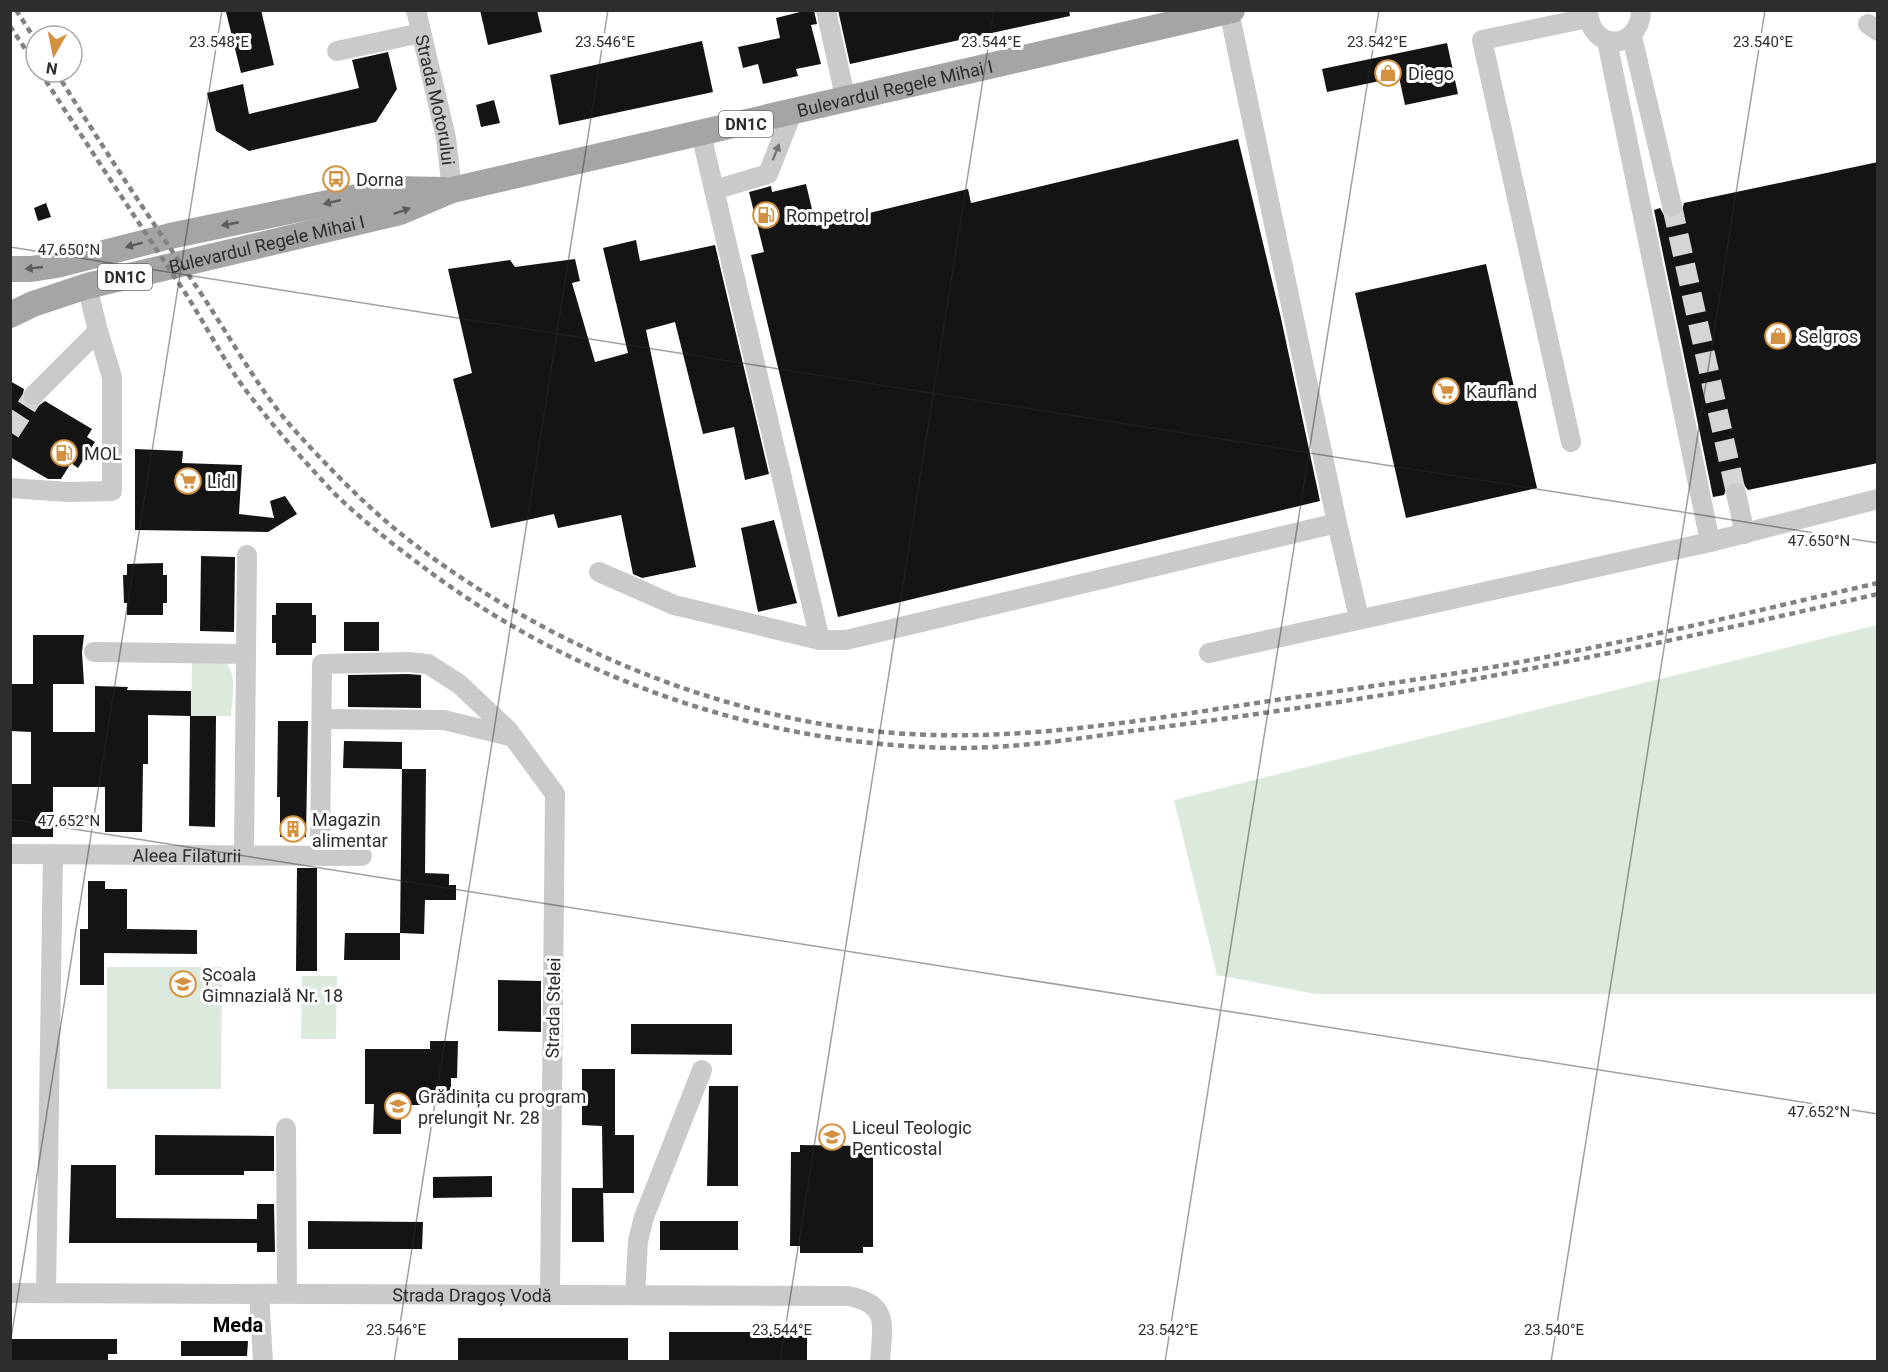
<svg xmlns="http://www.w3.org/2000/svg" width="1888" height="1372" viewBox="0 0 1888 1372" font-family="Roboto,sans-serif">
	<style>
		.green { fill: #dceadd }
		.building { fill: #141414 }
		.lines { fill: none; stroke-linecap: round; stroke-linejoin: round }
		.minor-tunnel { stroke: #d5d5d5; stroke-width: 20; stroke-dasharray: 20 10; stroke-linecap: butt }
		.minor { stroke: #cacaca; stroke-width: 20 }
		.major { stroke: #a5a5a5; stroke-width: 26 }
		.rail { stroke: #828282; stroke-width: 4.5; stroke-dasharray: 6 4.5; stroke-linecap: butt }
		.oneway { fill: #747474 }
		.oneway2 { fill: #5d5d5d }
		.ticks { fill: none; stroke: #2d2d2d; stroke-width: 1.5; stroke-opacity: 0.45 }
		.labels { text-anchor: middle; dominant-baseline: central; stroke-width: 6; stroke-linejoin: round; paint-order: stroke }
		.shield { fill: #fff; stroke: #6c6c6c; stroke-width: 1.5 }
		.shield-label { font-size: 16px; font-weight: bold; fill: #2d2d2d }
		.poi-label { font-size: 18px; fill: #2d2d2d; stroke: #fff; text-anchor: start }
		.street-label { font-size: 18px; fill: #2d2d2d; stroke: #fff }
		.neighbourhood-label { font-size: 20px; font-weight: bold; fill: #000; stroke: #fff }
		.ticks-label { font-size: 15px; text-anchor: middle; fill: #2d2d2d; stroke: #fff; stroke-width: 6; stroke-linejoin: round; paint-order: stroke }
	</style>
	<rect width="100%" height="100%" fill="#fff"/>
	<g class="green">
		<path d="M1877,625V994H1316L1217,975L1174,800Z"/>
		<path d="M192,661L225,662C238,672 232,701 231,716H191Z"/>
		<path d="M107,967H222L221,1089H107Z"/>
		<path d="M302,976H337L336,1039H301Z"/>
	</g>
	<g class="building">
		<path d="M233,10H261L274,65L241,73L226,12Z"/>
		<path d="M480,10H537L542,32L488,45Z"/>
		<path d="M808,10H814L817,24L811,25L821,64L796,69L798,76L763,84L758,64L743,68L738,47L780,38L776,18Z"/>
		<path d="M838,10H1069L1070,16L850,64Z"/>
		<path d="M702,41L713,92L559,125L550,75Z"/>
		<path d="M1447,43L1458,94L1405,105L1399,77L1327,92L1322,69Z"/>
		<path d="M388,52L397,89L376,122L249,151L216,131L207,93L243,84L249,114L359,88L352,60Z"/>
		<path d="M494,100L500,123L481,127L476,105Z"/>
		<path d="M1238,139L1281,318L1320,501L838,617L751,255L764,252L749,192L771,186L772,192L806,184L816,226L968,189L971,203Z"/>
		<path d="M1878,162V463L1748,490L1744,485L1734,481L1728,485L1724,495L1713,497L1654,210L1660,208L1664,215L1674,218L1681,214L1684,203Z"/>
		<path d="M46,203L51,217L38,221L34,208Z"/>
		<path d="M636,240L640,261L715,245L769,474L745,480L734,427L703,434L675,322L646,330L696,567L642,578L633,574L621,515L558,528L554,514L491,528L453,379L472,373L448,269L510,260L515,267L575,259L580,281L572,283L595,362L628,353L603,248Z"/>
		<path d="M1486,264L1537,488L1406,518L1355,293Z"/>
		<path d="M10,381L24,389L22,398L26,404L37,407L45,401L92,429L87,437L95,442L78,468L71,463L61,479H48L10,457Z"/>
		<path d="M135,449L183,451L182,463L242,465L239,514L274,518L270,501L285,496L297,514L268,532L135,530Z"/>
		<path d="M774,520L797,603L758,612L741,528Z"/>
		<path d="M201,556L235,557L234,632L200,631Z"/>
		<path d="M163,563V575H167V603H163V615H127V603H124L123,575H127V564Z"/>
		<path d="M276,603H312V615H316V643H312V655H276V643H272V615H276Z"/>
		<rect x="344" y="622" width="35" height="29"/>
		<path d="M33,635H84L82,652L84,684H53V732H95V686L128,687L127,690L191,691V716H216L215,827L189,826L190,716L148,715V764H143L142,832H105V787H53V837H10V784H31V732L10,731V684H33Z"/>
		<path d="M408,674L421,675V708L348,707V675Z"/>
		<path d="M278,721H308L306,837H280V797H277Z"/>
		<path d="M344,741L402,742V769L343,768Z"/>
		<path d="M402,769H426L425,873L449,874V885H456V900H425L424,934L400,933Z"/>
		<path d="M297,868H317V971H296Z"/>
		<path d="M88,881H105V889H127V929L197,930V954L104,953V985H80V929H88Z"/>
		<path d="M345,933H400V960H344Z"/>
		<path d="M498,980L541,981V1032L498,1031Z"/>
		<path d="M631,1024H732V1055L631,1054Z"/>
		<path d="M430,1041H458L457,1078H451V1105H401V1134H373L374,1104H365V1049H430Z"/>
		<path d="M582,1069H615V1135H634V1193H603L602,1126L582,1125Z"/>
		<path d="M709,1086H738V1186H707Z"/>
		<path d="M155,1135L274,1136V1171H244V1175H155Z"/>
		<path d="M800,1145L864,1146V1152H873V1247H863V1253H800V1246H790L791,1152H800Z"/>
		<path d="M71,1165H116V1218L257,1219V1204H274L275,1252H257V1243H69Z"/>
		<path d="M492,1176V1197L433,1198V1177Z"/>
		<path d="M572,1188H603L604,1242H572Z"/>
		<path d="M308,1221L423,1222L422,1249H308Z"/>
		<rect x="660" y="1221" width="78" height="29"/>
		<path d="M669,1332H791V1336H807V1362H669Z"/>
		<rect x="458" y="1338" width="170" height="24"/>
		<path d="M10,1339H117V1354H108V1362H10Z"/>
		<path d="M181,1341H248L247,1356H181Z"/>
	</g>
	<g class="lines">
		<g class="minor-tunnel">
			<path d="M1672,206L1736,493"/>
			<path d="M10,432L34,395"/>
		</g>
		<g class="minor">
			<path id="s1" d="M416,10L446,138L452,190"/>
			<path d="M826,10L846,101"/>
			<path d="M1588,10C1589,52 1640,52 1641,10"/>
			<path d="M1229,11L1337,523L1359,618"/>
			<path d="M1868,24L1878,31"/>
			<path d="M1632,37L1672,206"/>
			<path d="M1607,41L1710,542L1878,499"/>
			<path d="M337,51L421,33"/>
			<path d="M701,134L820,640H846L1337,523"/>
			<path d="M714,190L768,174L792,113"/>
			<path d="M34,395L98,331"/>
			<path d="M1571,442L1482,40L1588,18"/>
			<path d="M10,488L68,492L112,491V377L98,331L87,286"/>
			<path d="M1736,493L1745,534"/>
			<path d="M599,572L674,605L820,640"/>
			<path d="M94,652L246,654"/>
			<path d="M1209,653L1710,542"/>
			<path d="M322,719L444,720L513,737"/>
			<path id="s2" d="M10,854L362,856"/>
			<path d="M244,855L247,555"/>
			<path d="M320,856L322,664L408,662L428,664L459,684L508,730L555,794L550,1295"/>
			<path d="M286,1128L287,1294"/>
			<path id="s3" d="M10,1293L848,1296C891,1304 882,1327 880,1362"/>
			<path d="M46,1293L53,854"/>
			<path d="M259,1294L263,1362"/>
			<path d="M635,1295L638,1241L644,1217L702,1070"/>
		</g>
		<g class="major">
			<path d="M10,269H31L57,265L170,236L395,189L443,190"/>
			<path id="s4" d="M10,315L33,304L87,286L400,212L452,190L1232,10"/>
		</g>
		<g class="rail">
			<path d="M16,10L36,41"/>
			<path d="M10,26L36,65"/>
			<path d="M40,72C87,144 134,216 182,288C203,320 221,356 244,388C272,425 303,460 335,494C363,521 395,546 426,569C578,683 767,746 957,748C1010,748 1064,741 1117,733C1170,726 1224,719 1277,711C1479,683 1678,640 1878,594"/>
			<path d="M56,72C88,123 120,174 154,224C173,253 194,282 213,312C240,354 264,397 298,434C331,470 367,507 405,537C552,652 747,731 934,735C1051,738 1168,716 1283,699C1353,689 1423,679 1493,667C1622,644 1750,612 1878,583"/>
		</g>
	</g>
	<defs><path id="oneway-solid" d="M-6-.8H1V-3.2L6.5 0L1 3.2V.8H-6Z" transform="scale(1.5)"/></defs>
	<use class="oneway" href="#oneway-solid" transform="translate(776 152) rotate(-68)"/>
	<g class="oneway2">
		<use href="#oneway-solid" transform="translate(332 202) rotate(167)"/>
		<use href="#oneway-solid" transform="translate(402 211) rotate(-19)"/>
		<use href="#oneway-solid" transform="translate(230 224) rotate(169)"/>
		<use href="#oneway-solid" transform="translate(134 245) rotate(165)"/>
		<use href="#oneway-solid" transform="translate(34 268) rotate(174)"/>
	</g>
	<path class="ticks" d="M10,247L1878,543M10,819L1878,1114M10,1345L222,10M394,1362L608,10M780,1362L994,10M1165,1362L1379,10M1551,1362L1765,10"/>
	<defs>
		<g id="shop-ring" transform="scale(1.35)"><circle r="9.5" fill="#fff" stroke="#d49140" stroke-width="1.5"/><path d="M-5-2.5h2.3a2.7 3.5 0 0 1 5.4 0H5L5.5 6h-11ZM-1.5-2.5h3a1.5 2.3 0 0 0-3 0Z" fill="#d49140"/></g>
		<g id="bus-ring" transform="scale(1.35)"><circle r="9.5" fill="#fff" stroke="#d49140" stroke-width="1.5"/><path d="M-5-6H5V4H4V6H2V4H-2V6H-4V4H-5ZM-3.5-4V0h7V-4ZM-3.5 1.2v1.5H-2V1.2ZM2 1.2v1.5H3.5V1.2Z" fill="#d49140"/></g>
		<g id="fuel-ring" transform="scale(1.35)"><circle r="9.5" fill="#fff" stroke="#d49140" stroke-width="1.5"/><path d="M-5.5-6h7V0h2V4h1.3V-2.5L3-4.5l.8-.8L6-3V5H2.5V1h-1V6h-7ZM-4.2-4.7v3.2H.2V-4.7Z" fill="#d49140"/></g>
		<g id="supermarket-ring" transform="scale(1.35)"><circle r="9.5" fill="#fff" stroke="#d49140" stroke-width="1.5"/><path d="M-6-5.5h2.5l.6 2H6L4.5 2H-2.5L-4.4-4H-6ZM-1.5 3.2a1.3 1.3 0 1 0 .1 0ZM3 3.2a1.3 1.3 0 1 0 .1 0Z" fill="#d49140"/></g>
		<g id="building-ring" transform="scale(1.35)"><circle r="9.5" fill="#fff" stroke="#d49140" stroke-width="1.5"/><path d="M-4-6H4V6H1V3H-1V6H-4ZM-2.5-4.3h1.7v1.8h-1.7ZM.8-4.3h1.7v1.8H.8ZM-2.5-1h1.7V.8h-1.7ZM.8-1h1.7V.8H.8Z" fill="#d49140"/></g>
		<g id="school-ring" transform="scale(1.35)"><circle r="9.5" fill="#fff" stroke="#d49140" stroke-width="1.5"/><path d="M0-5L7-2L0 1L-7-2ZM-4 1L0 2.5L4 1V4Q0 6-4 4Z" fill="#d49140"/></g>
	</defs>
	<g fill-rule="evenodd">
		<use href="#shop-ring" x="1388" y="73"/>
		<use href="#bus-ring" x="336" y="179"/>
		<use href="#fuel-ring" x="766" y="215"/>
		<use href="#shop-ring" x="1778" y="336"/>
		<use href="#supermarket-ring" x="1446" y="391"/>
		<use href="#fuel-ring" x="64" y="453"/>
		<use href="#supermarket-ring" x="188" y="481"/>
		<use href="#building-ring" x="293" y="829"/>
		<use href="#school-ring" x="183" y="984"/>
		<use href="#school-ring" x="398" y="1106"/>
		<use href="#school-ring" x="832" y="1137"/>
	</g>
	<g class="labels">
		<g class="shield">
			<rect x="719" y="111" width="54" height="26" rx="4.5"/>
			<rect x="98" y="264" width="54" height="26" rx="4.5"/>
		</g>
		<g class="shield-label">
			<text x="746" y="124">DN1C</text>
			<text x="125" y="277">DN1C</text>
		</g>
		<g class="poi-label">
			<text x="1408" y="73">Diego</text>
			<text x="356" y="179">Dorna</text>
			<text x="786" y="215">Rompetrol</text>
			<text x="1798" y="336">Selgros</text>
			<text x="1466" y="391">Kaufland</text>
			<text x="84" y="453">MOL</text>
			<text x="207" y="481">Lidl</text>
			<text x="312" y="819">Magazin<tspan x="312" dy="21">alimentar</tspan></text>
			<text x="202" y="974">Școala<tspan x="202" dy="21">Gimnazială Nr. 18</tspan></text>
			<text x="418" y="1096">Grădinița cu program<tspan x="418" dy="21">prelungit Nr. 28</tspan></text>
			<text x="852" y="1127">Liceul Teologic<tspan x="852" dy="21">Penticostal</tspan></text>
		</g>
		<g class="street-label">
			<text stroke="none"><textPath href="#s4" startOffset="915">Bulevardul Regele Mihai I</textPath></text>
			<text stroke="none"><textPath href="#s1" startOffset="92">Strada Motorului</textPath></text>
			<text stroke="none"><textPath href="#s4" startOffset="267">Bulevardul Regele Mihai I</textPath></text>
			<text stroke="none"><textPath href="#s2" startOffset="177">Aleea Filaturii</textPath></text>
			<text transform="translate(553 1008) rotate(-89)">Strada Stelei</text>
			<text stroke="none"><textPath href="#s3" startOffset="462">Strada Dragoș Vodă</textPath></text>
		</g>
		<g class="neighbourhood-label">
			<text x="238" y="1325">Meda</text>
		</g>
	</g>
	<g class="ticks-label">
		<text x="605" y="47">23.546°E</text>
		<text x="991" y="47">23.544°E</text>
		<text x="1763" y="47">23.540°E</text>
		<text x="219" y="47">23.548°E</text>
		<text x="1377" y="47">23.542°E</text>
		<text x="69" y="255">47.650°N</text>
		<text x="1819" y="546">47.650°N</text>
		<text x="69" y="826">47.652°N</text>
		<text x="1819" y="1117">47.652°N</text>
		<text x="396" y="1335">23.546°E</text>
		<text x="782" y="1335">23.544°E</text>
		<text x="1168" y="1335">23.542°E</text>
		<text x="1554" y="1335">23.540°E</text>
	</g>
	<rect width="1888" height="1372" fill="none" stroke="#2d2d2d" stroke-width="24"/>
	<g transform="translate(54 54) rotate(189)"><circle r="28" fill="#ffffff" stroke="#ababab" stroke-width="1.5"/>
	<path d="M0-4.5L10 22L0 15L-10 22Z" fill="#d49140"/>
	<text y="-9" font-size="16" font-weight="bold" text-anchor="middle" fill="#2d2d2d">N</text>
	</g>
</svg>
